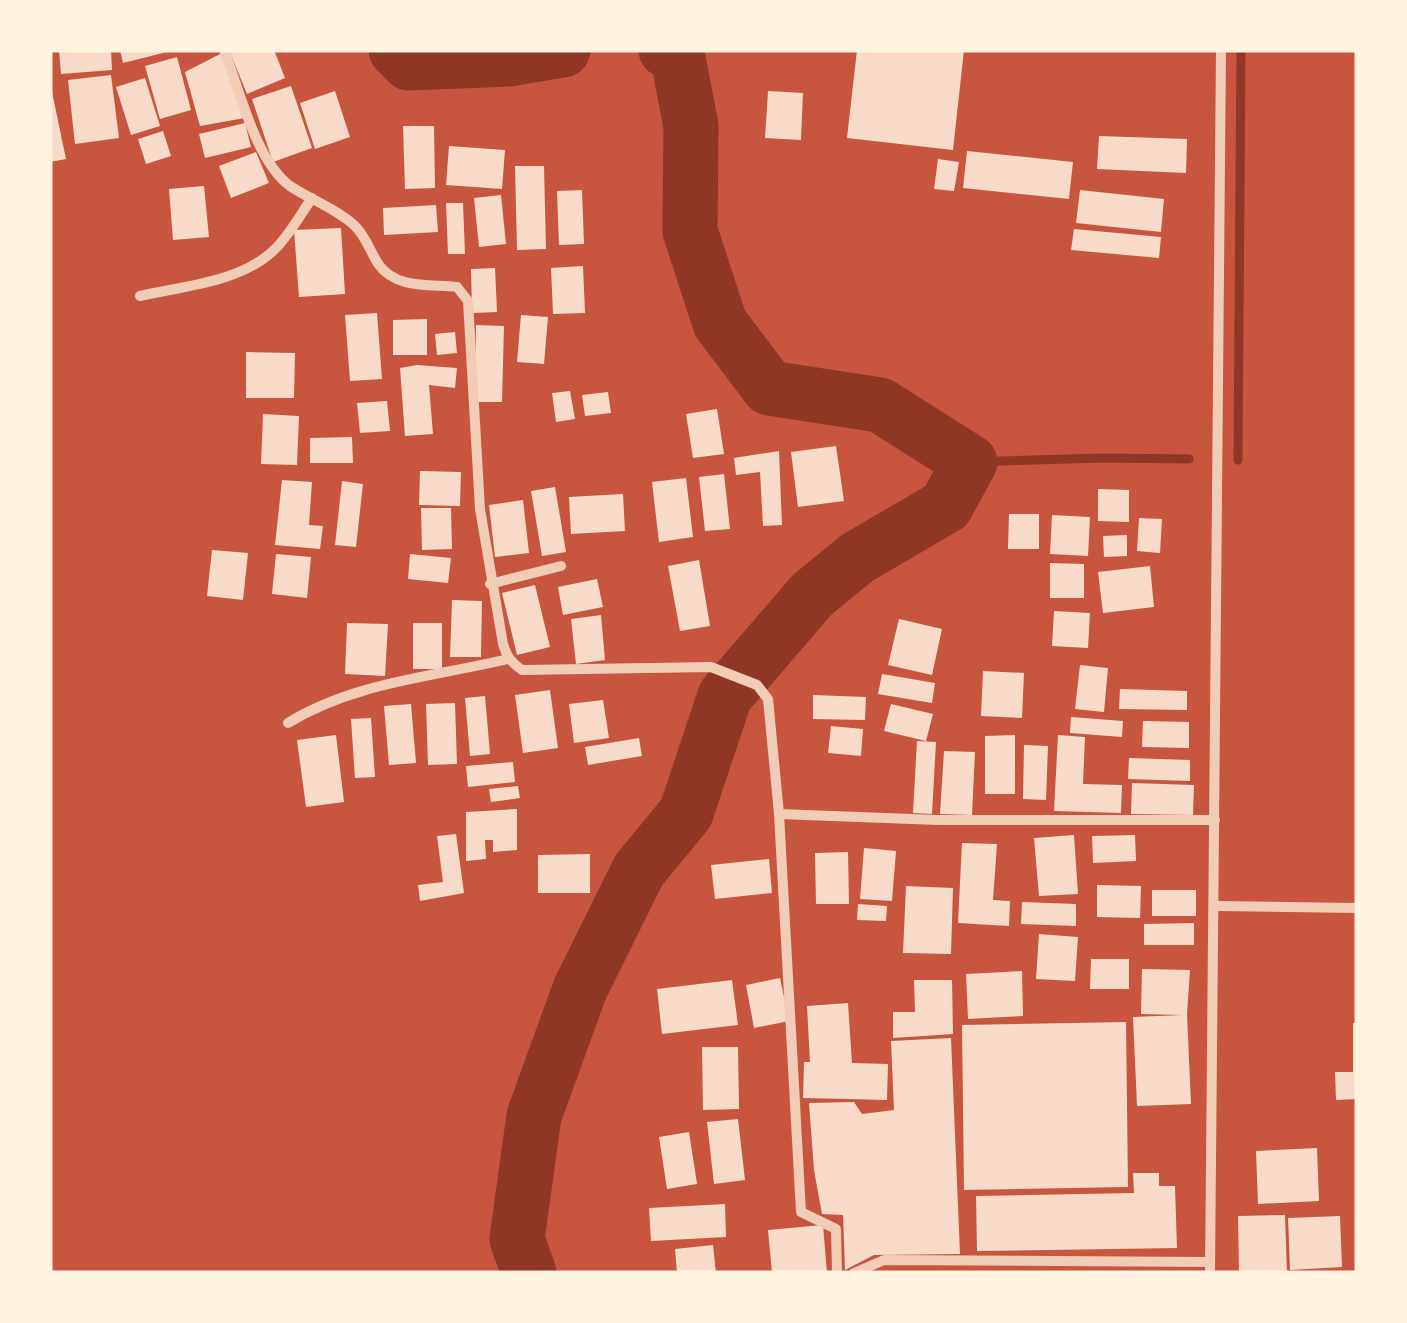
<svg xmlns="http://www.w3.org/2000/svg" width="1407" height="1323" viewBox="0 0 1407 1323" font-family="Karla,sans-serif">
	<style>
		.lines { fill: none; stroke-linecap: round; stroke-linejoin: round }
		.stream { stroke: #8f3625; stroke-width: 9 }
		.river { stroke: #8f3625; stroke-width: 55 }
		.building { fill: #f7dbc8 }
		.minor { stroke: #f1ccb7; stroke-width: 10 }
	</style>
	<rect width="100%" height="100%" fill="#c8553d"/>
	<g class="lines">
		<g class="stream">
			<path d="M1238,460L1241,50"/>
			<path d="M970,462L1103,458L1189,459"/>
		</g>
		<g class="river">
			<path d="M396,50L409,63L510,59L563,50"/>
			<path d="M529,1273L517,1239L534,1116L580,989L639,870L686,813L725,696L812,595L857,558L946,506L970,462L880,405L769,388L720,323L690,231L691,126L677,53L666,50"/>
		</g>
	</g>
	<g class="building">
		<path d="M59,50H111L112,70L61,74Z"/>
		<path d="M120,50H170L171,51L123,63Z"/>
		<path d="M229,50H274L285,78L247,94Z"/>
		<path d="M857,50H964L953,150L847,138Z"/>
		<path d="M222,53L245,118L200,126L185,72Z"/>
		<path d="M177,57L191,110L160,119L145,66Z"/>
		<path d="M111,75L119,138L75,144L68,80Z"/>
		<path d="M145,78L160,126L131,135L116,87Z"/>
		<path d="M50,82L66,159L50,162Z"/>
		<path d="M291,86L312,148L273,162L252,99Z"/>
		<path d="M335,91L350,137L315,149L300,103Z"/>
		<path d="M768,91L803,93L801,140L765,138Z"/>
		<path d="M245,123L251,147L205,158L199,134Z"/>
		<path d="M403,126H434L435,188L405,189Z"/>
		<path d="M163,131L171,156L146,164L138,139Z"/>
		<path d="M1099,136L1187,139L1186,173L1097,169Z"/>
		<path d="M449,146L505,150L502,189L446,185Z"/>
		<path d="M967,151L1073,162L1069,199L963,188Z"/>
		<path d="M256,152L269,183L231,198L219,166Z"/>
		<path d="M938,159L959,162L954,191L934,189Z"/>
		<path d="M515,166H544L546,249L517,250Z"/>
		<path d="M204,186L209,237L173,240L169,189Z"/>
		<path d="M582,190L584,244L559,245L557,191Z"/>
		<path d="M1080,190L1164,199L1161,232L1076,223Z"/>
		<path d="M501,195L506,244L479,247L474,198Z"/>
		<path d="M446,203H463L465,254H448Z"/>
		<path d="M436,205L438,232L384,235L383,208Z"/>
		<path d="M341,228L345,294L299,297L294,230Z"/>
		<path d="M1074,229L1161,237L1159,258L1071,250Z"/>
		<path d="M583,266L585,313L553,314L551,268Z"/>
		<path d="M495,268L497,312L472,313L471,269Z"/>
		<path d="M377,313L382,379L350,381L345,315Z"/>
		<path d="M521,315L548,317L544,364L517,362Z"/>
		<path d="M427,319V355H393V320Z"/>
		<path d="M476,325L504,326L502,402H475Z"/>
		<path d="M455,332L457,353L437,355L435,334Z"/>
		<path d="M246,352L295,353L294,398H246Z"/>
		<path d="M417,365L457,368L455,388L429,385L433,434L405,436L400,368Z"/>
		<path d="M570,391L575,419L556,422L552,393Z"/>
		<path d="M608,392L611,413L585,416L582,395Z"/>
		<path d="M387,401L390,431L360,433L357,403Z"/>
		<path d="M717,409L724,454L693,458L686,414Z"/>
		<path d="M263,414L299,416L297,465L261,464Z"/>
		<path d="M352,437L353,463H310V438Z"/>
		<path d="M836,446L844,501L798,507L791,452Z"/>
		<path d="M779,451L782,525L763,526L760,472L736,475L734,458Z"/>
		<path d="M420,471L461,472L460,506L419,505Z"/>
		<path d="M724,474L730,529L705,531L699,477Z"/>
		<path d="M686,478L693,537L659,542L652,482Z"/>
		<path d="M282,480L312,482L309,525L323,526L320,549L275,545Z"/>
		<path d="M342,481L363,484L356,547L335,545Z"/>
		<path d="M555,487L566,552L542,556L531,491Z"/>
		<path d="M1098,489L1129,490V522L1098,521Z"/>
		<path d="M623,494L625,531L571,534L569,497Z"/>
		<path d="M523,500L529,553L495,557L489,505Z"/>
		<path d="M421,508H451L452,549L422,550Z"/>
		<path d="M1009,514H1039V549H1008Z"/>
		<path d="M1052,515L1090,517L1088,556L1050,554Z"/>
		<path d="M1139,518L1162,519L1160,553L1137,551Z"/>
		<path d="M1127,535V556L1104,557L1103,536Z"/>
		<path d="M212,550L248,553L243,600L207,596Z"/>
		<path d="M276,554L311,557L307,598L272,594Z"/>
		<path d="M410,554L451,558L448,583L408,579Z"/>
		<path d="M699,560L710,626L680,631L668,566Z"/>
		<path d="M1050,563L1084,564V598H1050Z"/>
		<path d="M1150,566L1154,607L1103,613L1098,572Z"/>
		<path d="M597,579L603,607L563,615L558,587Z"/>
		<path d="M535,585L550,647L517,655L502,593Z"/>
		<path d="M452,600L482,601L481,657H450Z"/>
		<path d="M1054,611L1090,613L1088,648L1052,646Z"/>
		<path d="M601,615L605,660L576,664L571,619Z"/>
		<path d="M899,619L942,629L932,675L888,665Z"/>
		<path d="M347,623L388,624L385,676L345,674Z"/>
		<rect x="413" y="623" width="29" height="46"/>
		<path d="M1080,665L1108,668L1104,712L1075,709Z"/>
		<path d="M983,671L1024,673L1022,718L981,716Z"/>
		<path d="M882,674L935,683L932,703L878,694Z"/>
		<path d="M1120,689L1187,691V710L1119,709Z"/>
		<path d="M550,690L558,748L523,753L515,695Z"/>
		<path d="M813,695L866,697L865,720L813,719Z"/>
		<path d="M485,696L490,754L470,756L465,698Z"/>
		<path d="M603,700L609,738L574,743L569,704Z"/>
		<path d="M455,703L457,764L428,765L426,704Z"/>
		<path d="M411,704L416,763L389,765L384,706Z"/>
		<path d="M891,704L933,714L926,741L884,731Z"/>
		<path d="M1071,717L1123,721L1122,737L1070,733Z"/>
		<path d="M371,718L375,777L355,778L351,719Z"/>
		<path d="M1143,721L1189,722V748L1142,747Z"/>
		<path d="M831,726L863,729L861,756L828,753Z"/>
		<path d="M336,735L344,802L306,807L297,740Z"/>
		<path d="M1015,735V794H985V736Z"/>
		<path d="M1058,735L1085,737L1083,784L1122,785L1121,813L1054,811Z"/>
		<path d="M639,738L642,756L588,765L585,747Z"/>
		<path d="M917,741L936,742L932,814L913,813Z"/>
		<path d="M1024,745L1048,746L1046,800L1023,799Z"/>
		<path d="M944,751L975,752L972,815L940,814Z"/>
		<path d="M1129,758L1190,760V781L1128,779Z"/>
		<path d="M513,762L515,782L468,787L466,766Z"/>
		<path d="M1132,783L1194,785L1193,815L1131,814Z"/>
		<path d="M518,786L520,798L491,802L489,789Z"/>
		<path d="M517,809V850L493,852V840H485L486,859L466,861V812Z"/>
		<path d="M456,834L464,893L420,901L418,885L443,882L437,836Z"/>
		<path d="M1074,835L1078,894L1039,896L1034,838Z"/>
		<path d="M1135,835L1136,861L1093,863L1092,836Z"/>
		<path d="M962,843L997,844L993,900L1010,901L1009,926L958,923Z"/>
		<path d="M864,848L896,851L892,901L860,899Z"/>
		<path d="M848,852L849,904H816L815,853Z"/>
		<path d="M590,854V893H538V855Z"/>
		<path d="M769,859L772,893L715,899L711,865Z"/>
		<path d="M1097,885L1141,886L1140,918L1097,917Z"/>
		<path d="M906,886L953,888L951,954L903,953Z"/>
		<rect x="1152" y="890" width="44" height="26"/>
		<path d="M1022,902L1076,904V926L1021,924Z"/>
		<path d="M858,904L887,906L886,921L857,920Z"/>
		<path d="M1194,923V945H1144V924Z"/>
		<path d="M1039,934L1078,937L1075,981L1036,979Z"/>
		<path d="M1091,959H1129V989H1090Z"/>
		<path d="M1142,969L1190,970L1187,1014L1191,1104L1137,1106L1133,1017L1182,1015L1141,1014Z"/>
		<path d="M1022,971L1023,1016L968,1019L966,974Z"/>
		<path d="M780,978L789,1021L754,1028L746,985Z"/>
		<path d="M732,980L738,1025L662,1034L657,989Z"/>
		<path d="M914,980H952L953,1034L893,1038V1012H915Z"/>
		<path d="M848,1003L852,1063L888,1064L887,1100L803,1098L804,1062H810L807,1006Z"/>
		<path d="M1126,1022L1128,1187L964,1190L962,1025Z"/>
		<path d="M1353,1023H1357V1099L1336,1100L1335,1072H1353Z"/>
		<path d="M951,1038L960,1254L874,1255L845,1270L843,1215L822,1214L814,1170L809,1103L854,1102L862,1114L894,1110L891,1041Z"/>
		<path d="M702,1047H738L739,1109L703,1110Z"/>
		<path d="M738,1119L745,1180L714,1184L707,1122Z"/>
		<path d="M689,1132L697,1184L667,1189L659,1137Z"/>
		<path d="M1317,1148L1319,1201L1258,1204L1256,1151Z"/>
		<path d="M1133,1173H1159V1186H1175L1177,1248L977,1251L976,1196L1134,1193Z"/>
		<path d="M725,1204L726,1237L651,1241L649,1208Z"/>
		<path d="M1285,1215L1287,1273H1239L1238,1216Z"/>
		<path d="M1340,1216L1342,1267L1290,1270L1288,1218Z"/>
		<path d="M823,1225L827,1273H772L768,1230Z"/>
		<path d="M713,1245L716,1273H677L675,1249Z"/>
	</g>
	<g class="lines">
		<g class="minor">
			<path d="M224,50C240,90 255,160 290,186C311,200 337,209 355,226C367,238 370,252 379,265C396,289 431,284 457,287L468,301L480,509L503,644C507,657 511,662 522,670L711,667L757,685L768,699L779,814L938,820H1215"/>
			<path d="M140,296C184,286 241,282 274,250C289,236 300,215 312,198"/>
			<path d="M490,584L561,566"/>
			<path d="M288,723C355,682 433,677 508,659"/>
			<path d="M779,814L801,1212L836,1229L837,1273"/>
			<path d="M1215,906L1357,908"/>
			<path d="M854,1273L884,1260L1210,1262"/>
			<path d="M1210,1273L1221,50"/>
		</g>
	</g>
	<rect width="1407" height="1323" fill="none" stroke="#fff3e0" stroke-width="105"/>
</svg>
